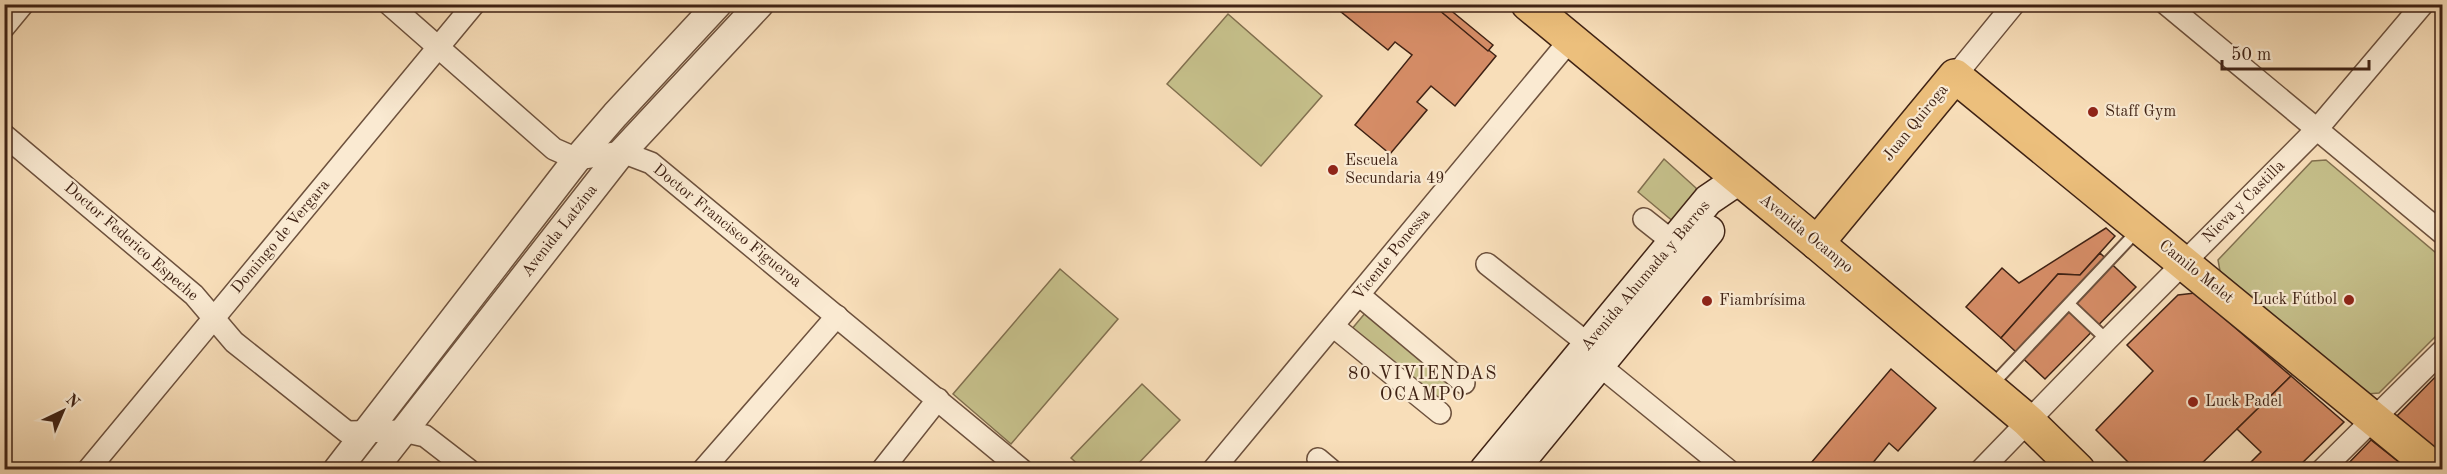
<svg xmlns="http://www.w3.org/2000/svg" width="2447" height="474" viewBox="0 0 2447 474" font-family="'Old Standard TT',serif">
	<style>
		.green { fill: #c5bf8a; stroke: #82704f; stroke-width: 1.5 }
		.building { fill: #d58c66; stroke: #3f2214; stroke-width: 1.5 }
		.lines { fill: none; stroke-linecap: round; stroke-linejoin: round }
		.service-casing { stroke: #6d513d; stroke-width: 14 }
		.minor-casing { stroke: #6d513d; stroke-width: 24 }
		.tertiary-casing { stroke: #6d513d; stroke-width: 30 }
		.secondary-casing { stroke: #3f2214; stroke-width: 33 }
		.primary-casing { stroke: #3f2214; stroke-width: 36 }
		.service { stroke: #faead2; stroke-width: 10 }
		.minor { stroke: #faead2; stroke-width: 21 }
		.tertiary { stroke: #faead2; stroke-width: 27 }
		.secondary { stroke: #faead2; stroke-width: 30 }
		.primary { stroke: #ecbf7c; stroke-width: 33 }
		.poi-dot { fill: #8f2418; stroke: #faead2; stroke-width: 2 }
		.labels { text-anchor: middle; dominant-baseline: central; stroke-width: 4.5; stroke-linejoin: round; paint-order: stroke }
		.poi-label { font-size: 16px; fill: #3f2214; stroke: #faead2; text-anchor: start }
		.street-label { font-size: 16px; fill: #3f2214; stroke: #faead2 }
		.neighbourhood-label { font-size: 18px; letter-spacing: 1.5px; fill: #3f2214; stroke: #faead2 }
	</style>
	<rect width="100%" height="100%" fill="#f8deb9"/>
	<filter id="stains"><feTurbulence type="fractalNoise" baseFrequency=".00333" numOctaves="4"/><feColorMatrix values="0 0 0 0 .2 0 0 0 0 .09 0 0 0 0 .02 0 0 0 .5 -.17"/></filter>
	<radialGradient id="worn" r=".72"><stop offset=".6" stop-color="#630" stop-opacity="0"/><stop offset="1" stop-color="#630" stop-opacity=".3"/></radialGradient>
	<g class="green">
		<path d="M1228,14L1322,96L1261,166L1167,84Z"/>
		<path d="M1664,159L1696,188V198L1675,223L1638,192Z"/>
		<path d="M2326,160L2442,258V330L2379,393L2367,394L2220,271L2218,260L2312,161Z"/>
		<path d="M1060,269L1118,319L1011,444L953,394Z"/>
		<path d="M1366,312L1454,384L1440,402L1351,330Z"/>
		<path d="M1142,384L1180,420L1133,469H1083L1071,458Z"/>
	</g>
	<g class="building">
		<path d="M1345,4H1432L1496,56L1455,106L1431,86L1417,102L1427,110L1390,154L1355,125L1412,55L1395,42L1388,50L1340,11Z"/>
		<path d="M1432,4H1443L1493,45L1488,51Z"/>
		<path d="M2106,228L2115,236L2080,275L2058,274L2001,338L1966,307L2002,268L2019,283Z"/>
		<path d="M2100,253L2136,287L2045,379L2001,338L2058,274L2080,275Z"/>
		<path d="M2195,293L2291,376L2195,470H2136L2096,430L2153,371L2127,345L2178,295Z"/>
		<path d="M1891,369L1936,408L1898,451L1889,443L1867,470H1805Z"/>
		<path d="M2442,370V454L2395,418Z"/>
		<path d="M2291,376L2344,422L2295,470H2243L2261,452L2237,429Z"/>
		<path d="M2371,440L2409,470H2342Z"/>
	</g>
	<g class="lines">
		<g class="service-casing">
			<g id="service">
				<path d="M2069,304L2107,340"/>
				<path d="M1991,386L2139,229"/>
			</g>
		</g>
		<g class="minor-casing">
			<g id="minor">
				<path d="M389,4L554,149L577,159L622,152L651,163L1022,470"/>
				<path d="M2166,4L2442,233"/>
				<path d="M4,27L23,4"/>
				<path d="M1955,76L2014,4"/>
				<path d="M4,135L194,295L234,342L347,432L403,431L425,436L469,470"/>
				<path d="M1644,219L1673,242"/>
				<path d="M1487,264L1588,344L1599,365L1728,470"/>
				<path d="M1359,295L1464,383"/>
				<path d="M1333,326L1440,413"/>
				<path d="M1318,459L1331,470"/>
				<path d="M88,470L474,4"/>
				<path d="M703,470L837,316"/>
				<path d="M882,470L938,399"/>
				<path d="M1213,470L1570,40"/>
				<path d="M1981,470L2107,340L2318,128L2423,4"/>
				<path d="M2322,470L2442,351"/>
			</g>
		</g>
		<g class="tertiary-casing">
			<g id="tertiary">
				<path d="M337,470L577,159L615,115L718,4"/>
				<path d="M373,470L622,152L760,4"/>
			</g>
		</g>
		<g class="secondary-casing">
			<g id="secondary">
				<path d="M1485,470L1708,200L1739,179"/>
				<path d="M1513,470L1709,231"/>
			</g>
		</g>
		<g class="primary-casing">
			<g id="primary">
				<path d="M1528,4L1817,243L2028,421L2078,470"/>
				<path d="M1817,243L1955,76L2436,470"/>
			</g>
		</g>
		<use href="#service" class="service"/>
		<use href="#minor" class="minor"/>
		<use href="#tertiary" class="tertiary"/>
		<use href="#secondary" class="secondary"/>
		<use href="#primary" class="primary"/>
	</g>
	<g class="poi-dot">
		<circle cx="2093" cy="112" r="6"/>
		<circle cx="1333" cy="170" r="6"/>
		<circle cx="2349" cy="300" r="6"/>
		<circle cx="1707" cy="301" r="6"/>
		<circle cx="2193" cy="402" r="6"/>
	</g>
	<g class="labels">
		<g class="poi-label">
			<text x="2105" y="112">Staff Gym</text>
			<text x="1345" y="161">Escuela<tspan x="1345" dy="18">Secundaria 49</tspan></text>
			<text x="2337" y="300" text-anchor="end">Luck Fútbol</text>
			<text x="1719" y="301">Fiambrísima</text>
			<text x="2205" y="402">Luck Padel</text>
		</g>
		<g class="street-label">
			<text transform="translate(1916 123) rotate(-51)">Juan Quiroga</text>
			<text transform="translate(2244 202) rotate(-45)">Nieva y Castilla</text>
			<text transform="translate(727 226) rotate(39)">Doctor Francisco Figueroa</text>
			<text transform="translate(560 231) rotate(-52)">Avenida Latzina</text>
			<text transform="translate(1806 234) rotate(39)">Avenida Ocampo</text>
			<text transform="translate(281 237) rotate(-50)">Domingo de Vergara</text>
			<text transform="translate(131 242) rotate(41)">Doctor Federico Espeche</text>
			<text transform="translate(1392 255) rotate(-51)">Vicente Ponessa</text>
			<text transform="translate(2196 272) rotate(39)">Camilo Melet</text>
			<text transform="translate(1646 276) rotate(-50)">Avenida Ahumada y Barros</text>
		</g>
		<g class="neighbourhood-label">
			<text x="1423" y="374">80 VIVIENDAS<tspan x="1423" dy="21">OCAMPO</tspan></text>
		</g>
	</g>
	<rect width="2447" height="474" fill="none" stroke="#f8deb9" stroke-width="24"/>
	<rect x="6" y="6" width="2435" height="462" fill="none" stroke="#3f2214" stroke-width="3"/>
	<rect x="12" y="12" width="2423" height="450" fill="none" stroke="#3f2214" stroke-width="1.5"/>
	<g transform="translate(63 411) rotate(44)" stroke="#faead2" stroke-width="4.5" paint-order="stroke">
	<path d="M0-4.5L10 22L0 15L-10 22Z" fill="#3f2214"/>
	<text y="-9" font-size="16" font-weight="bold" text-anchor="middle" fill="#3f2214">N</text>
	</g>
	<path d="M2222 60v9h147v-9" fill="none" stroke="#3f2214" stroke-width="3"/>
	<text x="2231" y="60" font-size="18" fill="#3f2214" stroke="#faead2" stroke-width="4.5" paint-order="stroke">50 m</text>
	<rect width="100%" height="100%" filter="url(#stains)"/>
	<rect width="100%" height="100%" fill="url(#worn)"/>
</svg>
